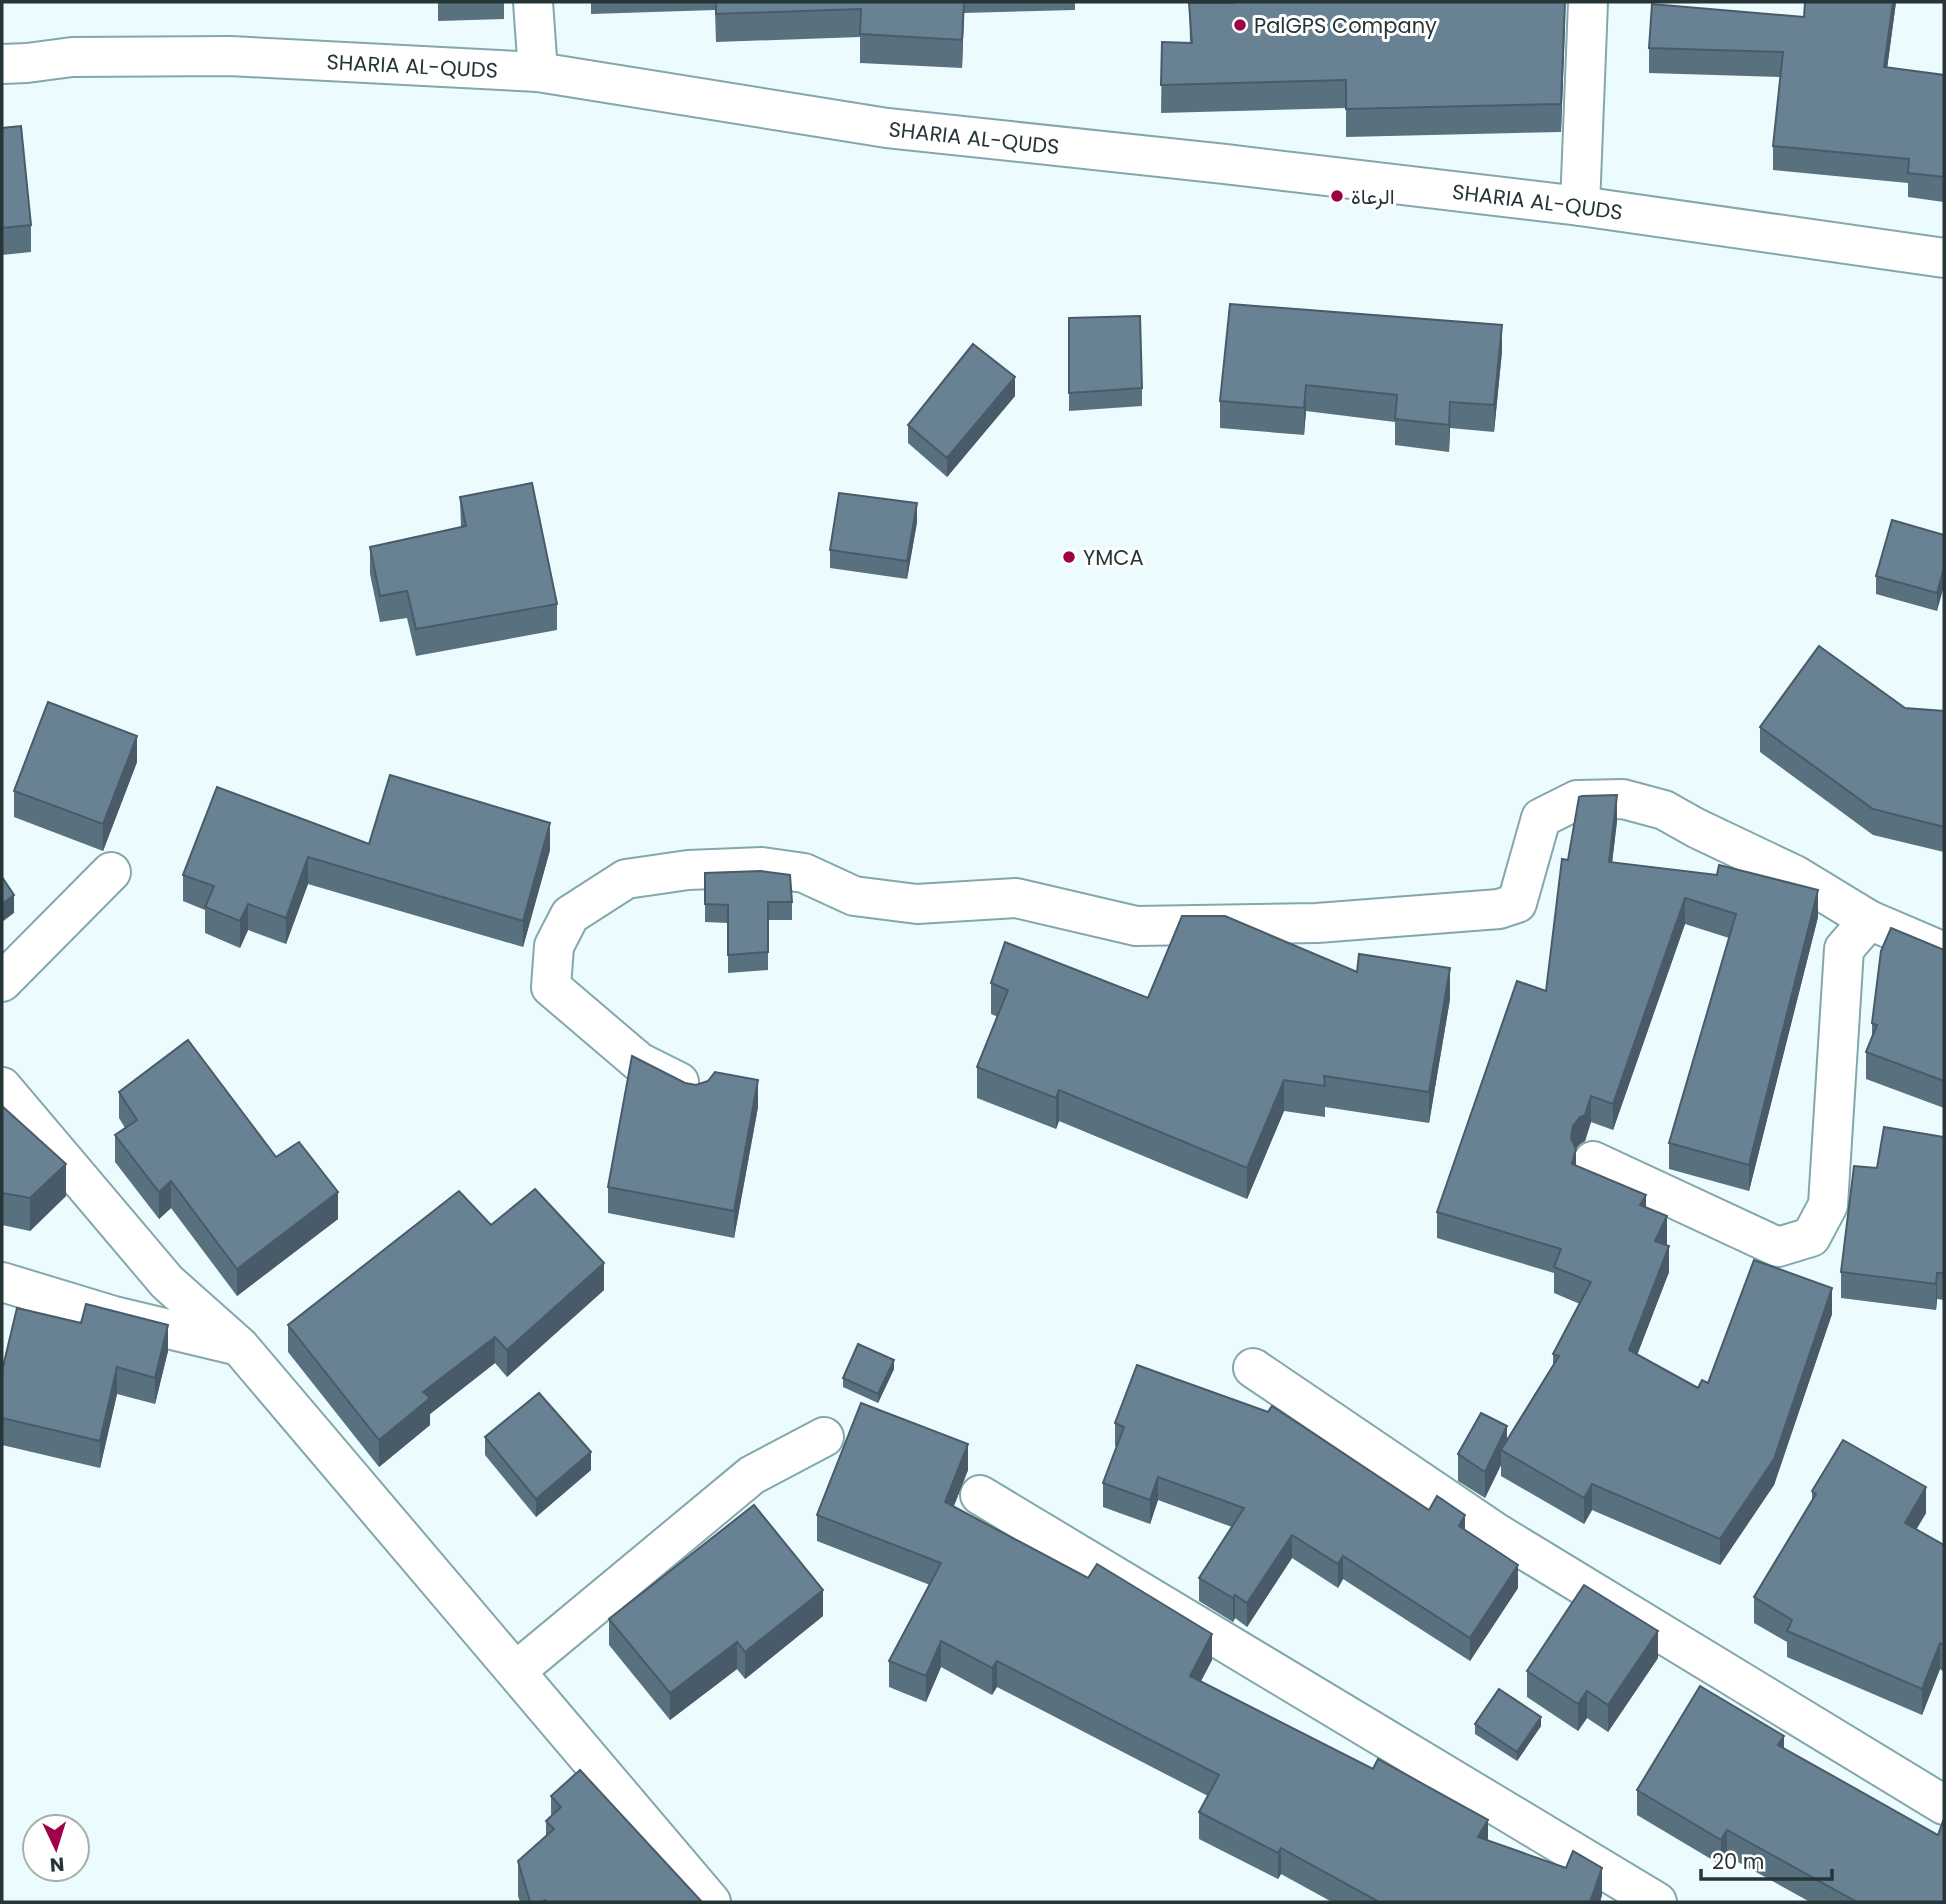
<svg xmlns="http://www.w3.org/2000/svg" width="1946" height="1904" viewBox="0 0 1946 1904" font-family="Poppins,Vazirmatn,sans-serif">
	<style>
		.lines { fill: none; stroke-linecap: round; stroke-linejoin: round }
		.minor-casing { stroke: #83a7ad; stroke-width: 42 }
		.major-casing { stroke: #83a7ad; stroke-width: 42 }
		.minor { stroke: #fff; stroke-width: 38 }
		.major { stroke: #fff; stroke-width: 38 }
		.wall { fill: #59707f }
		.shaded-wall { fill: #495b68 }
		.building { fill: #688294; stroke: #495b68; stroke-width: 2 }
		.poi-dot { fill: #9e0348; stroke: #fff; stroke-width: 2.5 }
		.labels { text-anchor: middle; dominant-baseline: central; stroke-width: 6; stroke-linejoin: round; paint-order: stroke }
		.poi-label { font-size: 21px; fill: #263537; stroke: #fff; text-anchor: start }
		.street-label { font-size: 21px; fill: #263537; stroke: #fff }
	</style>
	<rect width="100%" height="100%" fill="#ecfbfd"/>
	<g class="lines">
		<g class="minor-casing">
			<g id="minor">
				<path d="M533,2L538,72"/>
				<path d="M1580,206L1588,2"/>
				<path d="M2,982L111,872"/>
				<path d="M679,1082L639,1062L551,987L554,946L570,915L626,879L688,870L762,867L804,873L854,896L917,904L1016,898L1136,926L1317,923L1499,909L1517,903L1541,818L1577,800L1623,799L1664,810L1696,828L1795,875L1869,920L1944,952"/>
				<path d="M2,1087L167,1282L240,1347L711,1902"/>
				<path d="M1593,1161L1778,1247L1811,1237L1828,1205L1844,949L1869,920"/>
				<path d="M2,1282L114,1316L235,1345"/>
				<path d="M1253,1368L1495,1532L1944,1805"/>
				<path d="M980,1495L1657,1902"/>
				<path d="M516,1671L752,1475L824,1437"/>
			</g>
		</g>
		<g class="major-casing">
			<g id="major">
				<path id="s1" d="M2,64L27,63L72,57L230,56L538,72L887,128L1225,164L1580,206L1944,258"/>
			</g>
		</g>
		<use href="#minor" class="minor"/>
		<use href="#major" class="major"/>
	</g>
	<g class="wall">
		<path d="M438,2H504V19L438,21Z"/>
		<path d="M591,2H1075V10L964,13L962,68L860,63V37L716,42L715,10L591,14Z"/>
		<path d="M1231,2H1565L1561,132L1346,137V108L1161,113L1162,42L1190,43L1189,3H1231Z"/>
		<path d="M1805,2H1896L1887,68L1944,75V202L1908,197V183L1773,170V146L1780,77L1649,73V48L1804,17Z"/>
		<path d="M2,128L31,225V252L2,255Z"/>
		<path d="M1230,304L1502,351L1494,432L1450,428L1449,452L1395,445V422L1306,411L1304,435L1220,428V401Z"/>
		<path d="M1069,318L1142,388V406L1069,411Z"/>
		<path d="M1015,396L947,477L908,443V425Z"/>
		<path d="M460,497L557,604V630L416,656L407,618L380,622L370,574V547L461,528Z"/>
		<path d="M917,522L907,579L830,568V550Z"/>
		<path d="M1944,535L1937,611L1876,594V576Z"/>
		<path d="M1905,708L1944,711V852L1873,835L1760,752V727Z"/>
		<path d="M137,762L103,851L14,817V791Z"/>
		<path d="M1617,821L1612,863L1818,917L1749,1191L1669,1169V1143L1729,938L1685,924L1613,1130L1591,1122L1585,1141L1580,1144L1576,1148V1166L1646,1208L1667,1243L1666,1245L1669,1272L1637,1355L1698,1388L1832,1314L1774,1485L1720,1565L1592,1510L1584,1524L1501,1476V1465L1485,1498L1458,1481V1454L1507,1440L1553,1365V1354L1580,1304L1554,1293V1273L1437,1238V1212L1546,991L1568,860Z"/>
		<path d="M369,844L550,850L523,947L308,884L286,944L248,930L240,948L205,933V910L183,901V875Z"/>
		<path d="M705,873L792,902V920H768V970L728,973V923L705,922Z"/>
		<path d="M1944,950V1108L1866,1079V1052L1872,1037V1023Z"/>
		<path d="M1357,972L1450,999L1429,1123L1325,1107V1117L1284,1111L1247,1199L1059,1121L1056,1129L977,1098V1067L998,1017L991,1014V983L1148,998Z"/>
		<path d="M685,1083L758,1107L734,1238L608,1213V1187Z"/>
		<path d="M119,1092L276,1157L338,1219L237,1296L171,1208L159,1219L115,1162V1135L125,1128L119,1118Z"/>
		<path d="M2,1106L66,1196L30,1231L2,1225Z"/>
		<path d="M1944,1137V1300L1937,1299L1936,1310L1841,1298V1272Z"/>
		<path d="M491,1225L604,1290L507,1377L495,1363L430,1414V1425L379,1467L288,1352V1325Z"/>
		<path d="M168,1351L155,1404L117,1394L100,1468L2,1445V1371Z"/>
		<path d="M894,1369L878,1403L843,1387V1378Z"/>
		<path d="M1115,1423L1429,1510L1465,1530L1518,1588L1470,1661L1343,1579L1338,1588L1292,1558L1247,1627L1235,1618L1233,1622L1199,1601V1578L1232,1527L1158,1500L1150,1524L1103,1507V1483L1117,1447L1115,1446Z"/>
		<path d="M485,1437L591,1470L536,1517L485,1455Z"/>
		<path d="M968,1470L954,1506L1212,1660L1201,1681L1488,1840L1602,1895L1600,1902H1332L1281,1874L1278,1879L1199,1839V1812L1208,1796L997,1687L992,1695L941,1667L926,1702L889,1687V1661L930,1585L817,1541V1515Z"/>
		<path d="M1812,1491L1926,1513L1916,1529L1944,1545V1672L1940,1669L1922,1715L1787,1657V1642L1754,1623V1597L1812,1501Z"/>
		<path d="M823,1616L745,1679L737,1669L670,1720L609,1645V1619Z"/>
		<path d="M1658,1658L1608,1732L1587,1718L1578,1731L1527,1697V1671Z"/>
		<path d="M1475,1724L1541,1726L1517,1761L1475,1734Z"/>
		<path d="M1784,1749L1938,1835L1944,1902H1810L1727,1856L1721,1865L1637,1815V1790Z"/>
		<path d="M551,1796L702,1902H520L518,1896V1861L546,1836V1821L551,1816Z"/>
	</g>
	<g class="shaded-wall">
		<path d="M964,2V13L962,68V40Z"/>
		<path d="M1565,2V26L1561,132V104Z"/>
		<path d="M1893,2H1896L1884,92V67Z"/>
		<path d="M1502,325V351L1494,432V405Z"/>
		<path d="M1015,377V396L947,477V458Z"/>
		<path d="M1306,385V411L1304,435V408Z"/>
		<path d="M1450,402V428L1449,452V425Z"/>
		<path d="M917,503V522L907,579V561Z"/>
		<path d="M1944,568V586L1937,611V593Z"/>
		<path d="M137,736V762L103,851V824Z"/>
		<path d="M1617,795V821L1609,888V862Z"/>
		<path d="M550,823V850L523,947V921Z"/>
		<path d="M308,857V884L286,944V918Z"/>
		<path d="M1818,890V917L1749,1191V1165Z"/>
		<path d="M14,895V913L2,922V904Z"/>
		<path d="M1685,898V924L1613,1130V1104Z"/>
		<path d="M248,904V930L240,948V921Z"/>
		<path d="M1450,968V999L1429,1123V1092Z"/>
		<path d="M758,1080V1107L734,1238V1211Z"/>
		<path d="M1284,1080V1111L1247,1199V1168Z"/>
		<path d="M1059,1090V1121L1056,1129V1098Z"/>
		<path d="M1591,1096V1122L1585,1141L1580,1144L1573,1152L1571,1138L1573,1126Z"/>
		<path d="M1576,1149V1175L1572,1164Z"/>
		<path d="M66,1164V1196L30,1231V1198Z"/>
		<path d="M171,1181V1208L159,1219V1192Z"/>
		<path d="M338,1192V1219L237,1296V1269Z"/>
		<path d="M1646,1195V1221L1640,1205Z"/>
		<path d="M1667,1216V1243L1655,1267V1241Z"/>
		<path d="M1669,1246V1272L1629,1376V1350Z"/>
		<path d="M604,1263V1290L507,1377V1350Z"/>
		<path d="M1937,1273V1299L1936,1310V1284Z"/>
		<path d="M1832,1288V1314L1774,1485L1720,1565V1539Z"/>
		<path d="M168,1325V1351L155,1404V1378Z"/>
		<path d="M495,1337V1363L430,1414V1425L379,1467V1440L423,1392Z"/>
		<path d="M894,1360V1369L878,1403V1394Z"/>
		<path d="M117,1367V1394L100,1468V1441Z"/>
		<path d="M1507,1426V1453L1501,1450V1465L1485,1498V1472Z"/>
		<path d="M968,1444V1470L945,1528V1502Z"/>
		<path d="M591,1452V1470L536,1517V1499Z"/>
		<path d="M1158,1477V1500L1150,1524V1500Z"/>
		<path d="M1592,1484V1510L1584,1524V1498Z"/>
		<path d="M1926,1487V1513L1905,1549V1523Z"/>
		<path d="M1465,1515V1538L1459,1526Z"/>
		<path d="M1292,1535V1558L1247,1627V1603Z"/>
		<path d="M1343,1556V1579L1338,1588V1564Z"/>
		<path d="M1518,1565V1588L1470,1661V1638Z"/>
		<path d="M823,1590V1616L745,1679V1652Z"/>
		<path d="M1235,1595V1618L1233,1622V1598Z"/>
		<path d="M1658,1631V1658L1608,1732V1705Z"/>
		<path d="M1212,1634V1660L1190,1702V1676Z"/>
		<path d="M941,1641V1667L926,1702V1676Z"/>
		<path d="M737,1642V1669L670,1720V1693Z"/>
		<path d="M1940,1643V1669L1922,1715V1689Z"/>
		<path d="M997,1661V1687L992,1695V1668Z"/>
		<path d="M1587,1691V1718L1578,1731V1704Z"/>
		<path d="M1541,1717V1726L1517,1761V1752Z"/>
		<path d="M1784,1736V1761L1778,1745Z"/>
		<path d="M1488,1820V1846L1478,1837Z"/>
		<path d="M1727,1830V1856L1721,1865V1840Z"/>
		<path d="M1281,1848V1874L1278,1879V1853Z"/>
		<path d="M1602,1868V1895L1600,1902H1590Z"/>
	</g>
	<g class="building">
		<path d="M716,2H964L962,40L860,34L861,9L716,14Z"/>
		<path d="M1233,2H1565L1561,104L1346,109V80L1161,85L1162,42L1192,43L1189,3H1233Z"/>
		<path d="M1805,2H1893L1884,67L1944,75V177L1908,173L1909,159L1773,146L1783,52L1649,48L1652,4L1804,17Z"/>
		<path d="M21,126L31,225L2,228V128Z"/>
		<path d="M1230,304L1502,325L1494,405L1450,402L1449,425L1395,419L1397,395L1306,385L1304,408L1220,401Z"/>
		<path d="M1140,316L1142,388L1069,393V318Z"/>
		<path d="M973,344L1015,377L947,458L908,425Z"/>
		<path d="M532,483L557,604L416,629L407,591L380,596L370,547L466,526L460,497Z"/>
		<path d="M839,493L917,503L907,561L830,550Z"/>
		<path d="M1892,520L1944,535V568L1937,593L1876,576Z"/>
		<path d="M1819,646L1905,708L1944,711V827L1873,809L1760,727Z"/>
		<path d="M48,702L137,736L103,824L14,791Z"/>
		<path d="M390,775L550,823L523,921L308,857L286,918L248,904L240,921L205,907L214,886L183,875L217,787L369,844Z"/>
		<path d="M1617,795L1609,862L1717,875L1719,865L1818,890L1749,1165L1669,1143L1736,914L1685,898L1613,1104L1591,1096L1585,1115L1580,1117L1573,1126L1571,1138L1576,1149L1572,1164L1646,1195L1640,1205L1667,1216L1655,1241L1669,1246L1629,1350L1698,1388L1702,1380L1708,1383L1754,1260L1832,1288L1774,1459L1720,1539L1592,1484L1584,1498L1501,1450L1559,1356L1553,1354L1591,1282L1554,1267L1561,1249L1437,1212L1517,981L1546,991L1562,859L1568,860L1579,797L1582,796Z"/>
		<path d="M761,871L790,875L792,902H768V952L728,955V905L705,904V873Z"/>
		<path d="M2,877L14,895L2,904Z"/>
		<path d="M1182,916H1225L1357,972L1359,954L1450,968L1429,1092L1324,1076L1325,1086L1284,1080L1247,1168L1059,1090L1056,1098L977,1067L1008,990L991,983L1005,942L1148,998Z"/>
		<path d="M1891,928L1944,950V1081L1866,1052L1877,1025L1872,1023L1881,951Z"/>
		<path d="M188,1040L276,1157L299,1142L338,1192L237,1269L171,1181L159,1192L115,1135L137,1120L119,1092Z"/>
		<path d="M632,1056L685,1083L696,1085L708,1081L715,1072L758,1080L734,1211L608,1187Z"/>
		<path d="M2,1106L66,1164L30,1198L2,1193Z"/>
		<path d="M1884,1127L1944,1137V1273H1937L1936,1284L1841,1272L1854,1166L1877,1168Z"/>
		<path d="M535,1189L604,1263L507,1350L495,1337L423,1392L430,1398L379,1440L288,1325L459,1191L491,1225Z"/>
		<path d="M86,1304L168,1325L155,1378L117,1367L100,1441L2,1418V1371L17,1308L81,1323Z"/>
		<path d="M858,1344L894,1360L878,1394L843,1378Z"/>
		<path d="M1137,1365L1268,1412L1272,1406L1429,1510L1437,1496L1465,1515L1459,1526L1518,1565L1470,1638L1343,1556L1338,1564L1292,1535L1247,1603L1235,1595L1233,1598L1199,1578L1244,1508L1158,1477L1150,1500L1103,1483L1124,1427L1115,1423Z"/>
		<path d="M539,1393L591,1452L536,1499L485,1437Z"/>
		<path d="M861,1403L968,1444L945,1502L1088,1578L1097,1564L1212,1634L1190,1676L1373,1769L1378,1759L1488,1820L1478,1837L1566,1868L1573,1851L1602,1868L1590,1902H1379L1281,1848L1278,1853L1199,1812L1219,1775L997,1661L992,1668L941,1641L926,1676L889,1661L941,1563L817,1515Z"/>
		<path d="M1481,1413L1507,1426L1485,1472L1458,1454Z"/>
		<path d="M1843,1440L1926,1487L1905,1523L1944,1545V1646L1940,1643L1922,1689L1787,1631L1792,1620L1754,1597L1816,1494L1812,1491Z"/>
		<path d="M754,1505L823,1590L745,1652L737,1642L670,1693L609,1619Z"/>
		<path d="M1584,1585L1658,1631L1608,1705L1587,1691L1578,1704L1527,1671Z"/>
		<path d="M1700,1686L1784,1736L1778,1745L1938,1835L1943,1821L1944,1822V1902H1857L1727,1830L1721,1840L1637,1790Z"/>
		<path d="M1499,1689L1541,1717L1517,1752L1475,1724Z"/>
		<path d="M580,1770L702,1902H547L545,1900L542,1902H530L518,1861L554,1829L546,1821L561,1807L551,1796Z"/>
	</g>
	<g class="poi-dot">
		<circle cx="1240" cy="25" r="7"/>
		<circle cx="1337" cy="196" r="7"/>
		<circle cx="1069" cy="557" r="7"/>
	</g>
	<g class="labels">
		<g class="poi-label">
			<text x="1254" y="25">PalGPS Company</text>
			<text x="1351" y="196">الرعاة</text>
			<text x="1083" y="557">YMCA</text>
		</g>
		<g class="street-label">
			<text stroke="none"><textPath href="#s1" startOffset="411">SHARIA AL-QUDS</textPath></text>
			<text stroke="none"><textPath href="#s1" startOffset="978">SHARIA AL-QUDS</textPath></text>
			<text stroke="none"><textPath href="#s1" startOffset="1545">SHARIA AL-QUDS</textPath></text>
		</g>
	</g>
	<rect width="1946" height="1904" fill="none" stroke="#263537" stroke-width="7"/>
	<g transform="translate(56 1848) rotate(176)"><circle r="33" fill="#ffffff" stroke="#a8aeaf" stroke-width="2"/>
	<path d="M0-5L12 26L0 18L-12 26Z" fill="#9e0348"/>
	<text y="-10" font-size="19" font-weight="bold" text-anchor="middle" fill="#263537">N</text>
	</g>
	<path d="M1701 1869v10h131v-10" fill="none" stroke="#263537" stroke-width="3.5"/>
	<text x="1712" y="1869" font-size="21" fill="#263537" stroke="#ffffff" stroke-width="5" paint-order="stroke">20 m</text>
</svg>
